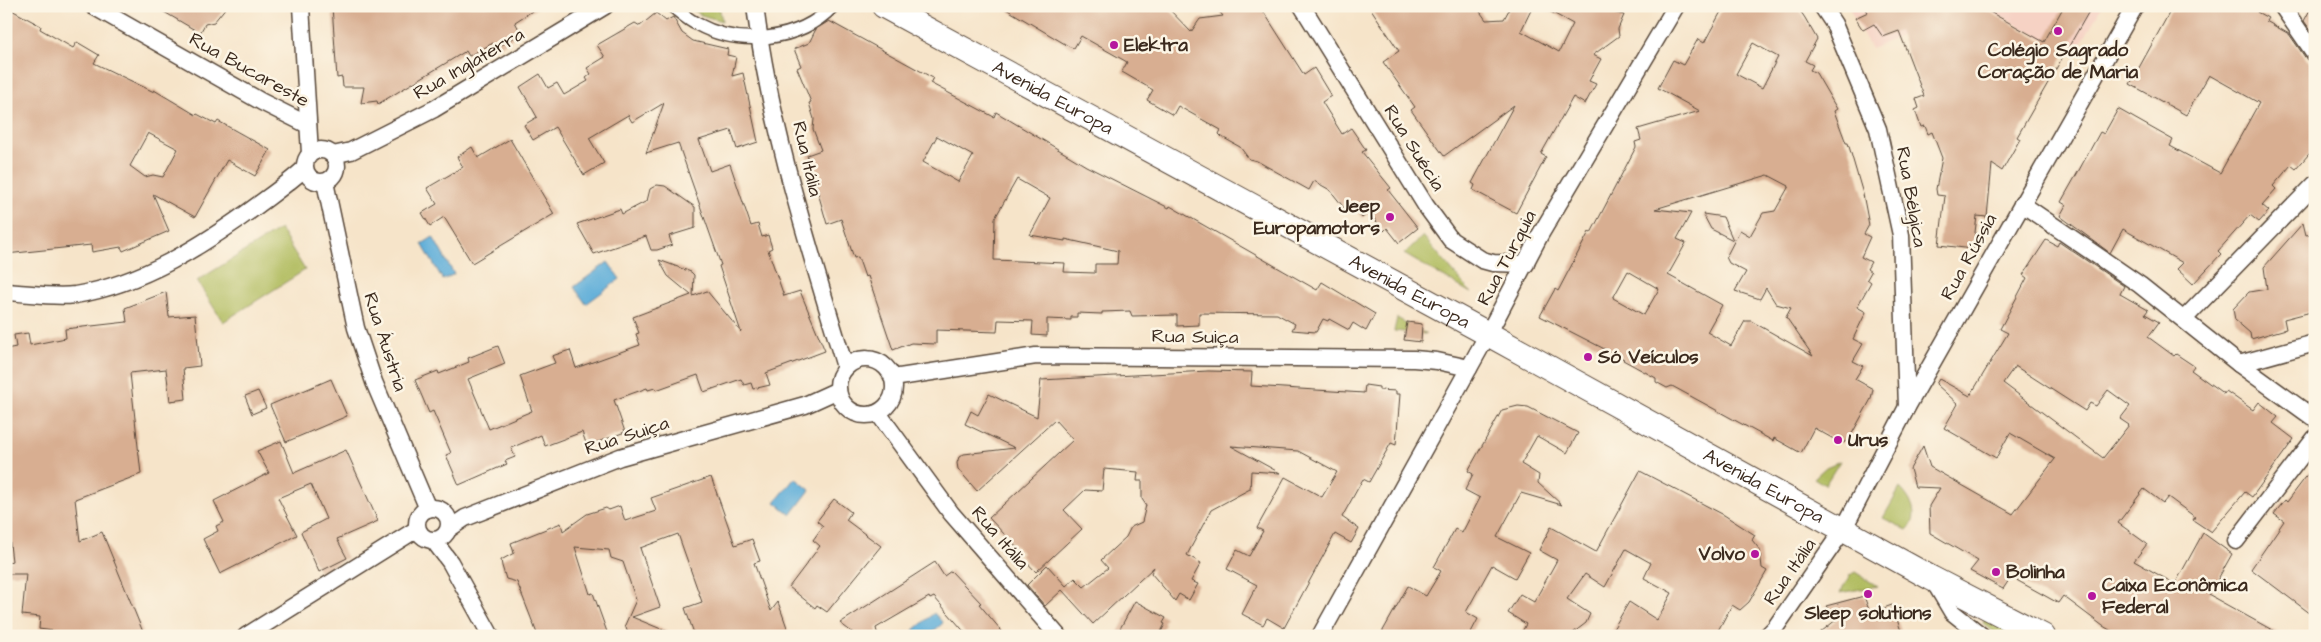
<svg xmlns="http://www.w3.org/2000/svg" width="2321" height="642" viewBox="0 0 2321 642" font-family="'Architects Daughter',sans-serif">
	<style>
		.built { fill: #f6d2c4 }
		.green { fill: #b0bc5e; stroke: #76733e }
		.water { fill: #5eaed9; stroke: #4c6c7c }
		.building { fill: #d8ae91; fill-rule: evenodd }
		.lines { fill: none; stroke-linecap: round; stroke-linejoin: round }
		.pedestrian-casing { stroke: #574638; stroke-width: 15 }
		.minor-casing { stroke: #574638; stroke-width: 19 }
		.secondary-casing { stroke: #574638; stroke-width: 26 }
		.pedestrian { stroke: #fff; stroke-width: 12 }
		.minor { stroke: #fff; stroke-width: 16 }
		.secondary { stroke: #fff; stroke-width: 24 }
		.poi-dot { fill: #b5179e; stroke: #fcf5e5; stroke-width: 2 }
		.labels { text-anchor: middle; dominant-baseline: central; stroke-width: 5; stroke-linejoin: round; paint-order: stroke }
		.poi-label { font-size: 19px; font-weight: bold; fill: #3b2a1e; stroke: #fcf5e5; text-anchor: start }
		.street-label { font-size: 19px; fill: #3b2a1e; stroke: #fcf5e5 }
	</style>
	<rect width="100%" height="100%" fill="#fcf5e5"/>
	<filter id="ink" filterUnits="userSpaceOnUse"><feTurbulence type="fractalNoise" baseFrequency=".02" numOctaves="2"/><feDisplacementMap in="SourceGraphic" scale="10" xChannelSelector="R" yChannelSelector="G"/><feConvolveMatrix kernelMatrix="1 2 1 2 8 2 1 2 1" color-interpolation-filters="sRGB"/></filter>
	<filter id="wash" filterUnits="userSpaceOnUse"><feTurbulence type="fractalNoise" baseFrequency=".0096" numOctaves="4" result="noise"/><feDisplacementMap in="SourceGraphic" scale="20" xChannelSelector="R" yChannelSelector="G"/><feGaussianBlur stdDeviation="1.12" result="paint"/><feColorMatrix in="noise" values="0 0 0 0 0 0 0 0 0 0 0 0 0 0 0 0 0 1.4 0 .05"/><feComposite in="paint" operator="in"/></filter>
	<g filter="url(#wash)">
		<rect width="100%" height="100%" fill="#f6e4c9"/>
		<g class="built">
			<path d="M1848,6H1968L1871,49Z"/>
			<path d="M1980,6H2102L2075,55Z"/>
		</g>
		<g class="green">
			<path d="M687,6H719L722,21L701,15Z"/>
			<path d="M280,229L305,270L223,322L197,281Z"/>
			<path d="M1423,236L1471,293L1404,254Z"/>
			<path d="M1397,318L1426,334L1394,331Z"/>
			<path d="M1840,461L1825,485L1814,478L1826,467Z"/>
			<path d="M1900,488C1911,499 1921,517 1907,530L1883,518Z"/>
			<path d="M1855,572L1877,586L1840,593L1850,575Z"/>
			<path d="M1985,618L2015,636H1999L1983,623Z"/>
		</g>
		<g class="water">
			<path d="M433,237L454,274L443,280L422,244Z"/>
			<path d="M608,262L620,279L586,304L574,287Z"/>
			<path d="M795,478L810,490L791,515L775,502Z"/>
			<path d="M934,613L943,623L928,636H918L913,631Z"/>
		</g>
		<g id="blocks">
			<g class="building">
				<path d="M154,6H227L214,22L205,24L200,33Z"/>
				<path d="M332,6H540L515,22L521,33L505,43L496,48L493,43L469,56L466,51L378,104L377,101L361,103L364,87H343L342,77L337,78Z"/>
				<path d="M1001,6H1166L1191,32L1200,19L1223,16L1215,6H1260L1304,75L1314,68L1331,96L1322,102L1342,134L1351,128L1366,150L1362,152L1391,188L1388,190L1418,228L1399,243L1387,228L1384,231L1369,212L1362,218L1351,204L1345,209L1330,190L1314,181L1309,190L1257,161L1249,159L1240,147L1222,137L1219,134L1221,130L1178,106L1173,115L1147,100L1153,90L1122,72L1127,62L1081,36L1074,48L1070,47Z"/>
				<path d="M1369,6H1476L1486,20L1504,19L1511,6H1533L1521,31L1559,52L1573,24L1540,6H1607L1605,10L1624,15L1618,29L1619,36L1593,55L1601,59L1589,81L1596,84L1585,104L1573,97L1541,154L1546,157L1516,213L1473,190L1475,185L1472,183L1514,105L1444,156L1411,110L1415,107L1383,62L1399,51Z"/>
				<path d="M1724,6H1797L1805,18L1817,39L1805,61L1813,65L1810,70L1816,73L1837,109L1834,111L1846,143H1848L1863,194L1869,225L1864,234L1870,237L1861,257L1871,262L1867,269L1871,272L1867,279L1871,282L1857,307L1866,312L1853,339L1863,344L1853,361L1863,366L1855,379L1873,389L1871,399L1848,441L1841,443L1814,428L1801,453L1774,438L1773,441L1672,386L1667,388L1656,382V378L1623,360L1624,359L1540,316L1555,289L1558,291L1589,232L1591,233L1636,147L1635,142L1641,140L1638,129L1700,111L1658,88L1673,60L1683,65L1698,39L1704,43ZM1753,43L1778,57L1762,88L1736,74ZM1768,175L1789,186L1775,211L1763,213L1750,236L1740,230L1726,257L1729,263L1746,272L1735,291L1760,299L1766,288L1776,304L1791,308L1786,317L1813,356L1751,321H1745L1731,346L1707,332L1722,305L1668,275L1686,243L1677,239L1691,213L1655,209ZM1628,271L1659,289L1644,315L1613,298Z"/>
				<path d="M1864,6H1979L2044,42L2064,6H2092L2017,137L2020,139L2002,171L1992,164L1987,217L1977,216L1973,249L1939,245L1945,196L1937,195L1936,189L1942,158L1932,132L1928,134L1925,126L1921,127L1915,110L1919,108L1916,99L1924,96L1899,31L1883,37L1874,24L1863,30L1855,18L1868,12Z"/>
				<path d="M2173,6H2260L2257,12L2268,18L2266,21L2289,34L2307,60L2315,64V147L2296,169L2291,165L2273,186L2276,189L2262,205L2269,211L2259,222L2250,215L2218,251L2221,254L2193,284L2177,269L2183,263L2123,229L2110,253L2060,216L2066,205L2061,202L2078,172L2100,132L2104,134L2118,109L2173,140L2170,146L2220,173L2259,103L2209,75L2186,115L2130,84Z"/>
				<path d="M2312,6H2315V36L2304,21Z"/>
				<path d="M6,7L41,26L40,29L73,48L77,42L99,55L94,63L154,92V90L196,115L197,114L216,124L218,121L270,150L255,176L227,160L195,217L153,194L169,231L123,251L121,247L92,252L91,245L6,254V114H11L6,78ZM148,133L178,149L163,177L153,175L145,177L130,166Z"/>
				<path d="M656,13L666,21L673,17L682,33L693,41L728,49L727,55L736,57L732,76L743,73L758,142L737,149L731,130L699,140L710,171L730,164L751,226L758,224L762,237L768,235L772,248L768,250L784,296L800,291L825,351L766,373L770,385L753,389L751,383L744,385L741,379L704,392L698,375L656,390L655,388L648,390L647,388L614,400L625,432L587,446L582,432L545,446L541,435L511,448L515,457L505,461L507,464L459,485L446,455L451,453L433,411L429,413L415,380L438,371L439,374L469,362L468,358L498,346L505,364L468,379L489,429L532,411L520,376L555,363L552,356L570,350L576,368L640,345L636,334L639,333L633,317L691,295L668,276L659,260L691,272L694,275L693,296L707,291L741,332L719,266L721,265L678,143L646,153L664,103L632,122L628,115L589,138L604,163L584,175L555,127L533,140L524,125L537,117L520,87L540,74L548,88L557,83L564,95L588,81L586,78L591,74L587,68L605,57L597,45L635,23L640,26Z"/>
				<path d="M829,21L933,78L930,83L994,117L996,112L1086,166L1169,208L1170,206L1317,290L1322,282L1375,314L1366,331L1353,323L1349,330L1329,319L1328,321L1323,319L1316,332L1292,330L1295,324L1277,314L1199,313V325L1177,326V315L1132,316L1130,311L1102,312V314L1077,313V317H1071V320L1047,319V336L1032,335L1033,321L998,320L997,332L936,330V344L911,343L893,350L868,276L865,277L858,257L854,258L841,219L827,224L807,155L821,150L813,129L814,119L809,103L811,102L797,68L801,66L794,49L809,43L816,29ZM937,136L973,156L958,182L923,162ZM1017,179L1050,198L1030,235L1065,241V239L1118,251L1117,264H1095V273L1064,272L1065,263L994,260L995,218Z"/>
				<path d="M510,139L554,214L472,263L444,217L430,226L422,213L437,204L427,188L463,167L457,157L472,147L478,158Z"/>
				<path d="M657,185L665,186L695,207V228L669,236L672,245L657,250H651L646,236L594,254L577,224L620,209L622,214L647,201L650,189Z"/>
				<path d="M1703,214L1723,217L1733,240L1711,229Z"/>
				<path d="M2303,223L2306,235L2315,233V311L2284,319L2286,329L2251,339L2250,333L2235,320L2233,309L2249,292L2267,289L2264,267Z"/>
				<path d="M2046,240L2057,246L2059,242L2124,286L2120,294L2148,310L2145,314L2159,322L2148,337L2174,356L2176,354L2194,366L2191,370L2224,394L2226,391L2253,410L2259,402L2278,417L2273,423L2294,439L2252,497L2245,492L2211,532L2193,520L2195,517L2168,497L2163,503L2144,489L2118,523L2147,544L2134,561L2175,584L2203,533L2232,554L2209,595L2283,636H2120L2103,626L2063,596L2058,603L2011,577L2003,589L1970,571L1978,561L1930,533L1929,506L1940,488L1915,487L1910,469L1923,446L1930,467L2013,514L2055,459L2010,433L1996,458L1944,428L1958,404L1936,384L1939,379L1970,396L2008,333L2000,329L2027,278L2023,275ZM2015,366L2085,411L2090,403L2096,406L2108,390L2130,406L2120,419L2129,425L2103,458L2003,383Z"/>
				<path d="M166,292L169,317L195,315L200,366L183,368L186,399L170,401L166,369L130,373L141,474L75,499L80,541L102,532L143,632L134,636H88L39,629L40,617L22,615L26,574H6V563L12,561L6,511V349L16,347L14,335L28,333L30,345L66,338L65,329L127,322L125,308Z"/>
				<path d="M1407,322L1422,324L1421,342L1404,340Z"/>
				<path d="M1208,371L1252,372L1251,386L1364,393L1365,385L1379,387V390L1396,391V394H1400L1396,445L1391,443L1369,482L1363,479L1342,517L1359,529L1351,543L1335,534L1284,628L1267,618L1263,625L1242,614L1257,585L1227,569L1237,550L1249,556L1263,531L1257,528L1285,477L1322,497L1337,472L1298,451L1231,446L1280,473L1251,471L1250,489L1211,510L1187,555L1201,563L1191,581L1198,584L1189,600L1179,594L1175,601L1151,573L1154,567L1093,624L1062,590L1045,606L1027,585L1047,565L1066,586L1075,578L1084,587L1108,568L1101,560L1126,537L1131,527L1142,522L1146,505L1142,499V481H1137L1138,472L1104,469L1102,491L1085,490L1064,510L1082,529L1036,572L1020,555L1022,553L989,518L1073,440L1055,420L977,491L958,469L957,463L959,457L964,454L1015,448L965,424L971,411L978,415L989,394L1037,417L1041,380Z"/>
				<path d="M331,379L347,416L286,442L270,405Z"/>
				<path d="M258,391L266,408L252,414L245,396Z"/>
				<path d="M1518,406L1528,407L1578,433L1567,453L1537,436L1521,464L1539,475L1538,483L1562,505L1521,493L1497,537L1529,553L1515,578L1492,565L1466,612L1478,619L1469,636H1380L1408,586L1426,596L1441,571L1434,567L1455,529L1462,533L1480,498L1465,490L1473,474L1468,471L1502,410Z"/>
				<path d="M281,441L294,473L346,450L378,521L337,539L347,558L319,572L301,532L326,519L311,484L278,498L297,535L220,574L203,539L218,531L216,526L224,522L214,501L269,473L257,451Z"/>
				<path d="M2315,465V617L2251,569L2284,521L2274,514L2285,500L2287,502Z"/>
				<path d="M1640,471L1724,515L1755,535L1752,540L1760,550L1762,568L1767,571L1749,602L1740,610L1732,605L1715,636H1609L1629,602L1657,620L1672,593L1644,578L1651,563L1626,549L1605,587L1585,574L1567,599L1590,614L1586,623L1569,636H1520L1526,624L1508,613L1520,594L1534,602L1557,560L1539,550L1551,527L1596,552Z"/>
				<path d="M711,477L735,545L752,539L760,561L754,563L771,611L778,602L790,636H695L685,608L702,602L678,534L640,548L660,607L632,617L678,636H629L625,625L636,600L623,562L611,558L609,550L575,547L590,594L593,593L607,632L596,636H538L517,582L506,579L502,566L501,560L514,553L511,543L561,523L563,531L587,514L606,508L609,510L620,506L625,521L656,511L651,498Z"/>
				<path d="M834,499L851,512L846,520L881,546L827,612L817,605L815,608L789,587L820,546L813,540L823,526L817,521Z"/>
				<path d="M935,562L944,576L951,571L981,603L979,604L1006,636H968L934,597L930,599L929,597L876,628L878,636H857L840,623Z"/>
				<path d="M1864,596L1870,613L1892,605L1901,631L1896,632L1897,636H1816L1837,619L1826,606Z"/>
				<path d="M1135,601L1166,618L1163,623L1165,624L1159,636H1116Z"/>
			</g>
		</g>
	</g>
	<g filter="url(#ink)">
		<use href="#blocks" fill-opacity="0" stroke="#574638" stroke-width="1"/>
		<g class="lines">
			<g class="pedestrian-casing">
				<path id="pedestrian" d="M672,6C680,12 688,20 697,24C739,47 799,42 833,6"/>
			</g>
			<g class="minor-casing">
				<g id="minor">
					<path d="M93,6L262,102L308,125"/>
					<path d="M301,6L310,153"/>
					<path d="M755,6C770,128 810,250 845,367"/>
					<path d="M1302,6L1426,206L1451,240L1482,260L1493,263L1526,264"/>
					<path d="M1822,6L1834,24L1878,129L1901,235L1907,407"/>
					<path d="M2282,6L2315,54"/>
					<circle cx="321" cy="166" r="16"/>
					<path d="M333,155L351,151L434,109L605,6"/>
					<path d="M325,182L356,328L374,382L428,509"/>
					<path d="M2022,204L2140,285L2239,364L2315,419"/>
					<path d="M6,292C28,293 53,298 75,295C142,284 204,245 258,205C274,193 290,182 305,168"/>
					<path d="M2184,319L2315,184"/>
					<circle cx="866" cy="387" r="28"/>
					<path d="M2239,364L2315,343"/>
					<path d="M893,378L1036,356L1414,359L1437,361L1469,368"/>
					<path d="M878,413L951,513L1058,636"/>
					<circle cx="433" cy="524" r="16"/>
					<path d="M449,529L465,518L620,457L805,405L838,390"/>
					<path d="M434,541L450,562L491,636"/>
					<path d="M2236,541L2315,438"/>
					<path d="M1933,580L1952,612L1982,636"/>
					<path d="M246,636L417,529"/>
					<path d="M1320,636L1488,334L1540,235L1676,6"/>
					<path d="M1767,636L1775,628L1843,530L1907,407L2135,6"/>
				</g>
			</g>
			<g class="secondary-casing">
				<g id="secondary">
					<path id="s1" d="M884,6L1488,334L1931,578L2043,636"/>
				</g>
			</g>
			<use href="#pedestrian" class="pedestrian"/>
			<use href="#minor" class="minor"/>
			<use href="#secondary" class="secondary"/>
		</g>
	</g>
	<g class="poi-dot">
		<circle cx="2058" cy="31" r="5"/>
		<circle cx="1114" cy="45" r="5"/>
		<circle cx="1390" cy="217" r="5"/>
		<circle cx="1588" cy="357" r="5"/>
		<circle cx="1838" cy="440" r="5"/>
		<circle cx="1755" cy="554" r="5"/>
		<circle cx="1996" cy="572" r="5"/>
		<circle cx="1868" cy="594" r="5"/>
		<circle cx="2092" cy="596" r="5"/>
	</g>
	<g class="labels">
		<g class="poi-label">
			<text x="1124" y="45">Elektra</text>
			<text x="2058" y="50" text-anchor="middle">Colégio Sagrado<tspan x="2058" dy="22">Coração de Maria</tspan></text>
			<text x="1380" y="206" text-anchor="end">Jeep<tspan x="1380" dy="22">Europamotors</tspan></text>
			<text x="1598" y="357">Só Veículos</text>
			<text x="1848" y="440">Urus</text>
			<text x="1745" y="554" text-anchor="end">Volvo</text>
			<text x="2006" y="572">Bolinha</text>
			<text x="2102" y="585">Caixa Econômica<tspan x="2102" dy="22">Federal</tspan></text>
			<text x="1868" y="613" text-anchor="middle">Sleep solutions</text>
		</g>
		<g class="street-label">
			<text transform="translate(469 64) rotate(-30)">Rua Inglaterra</text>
			<text transform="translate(249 70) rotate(29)">Rua Bucareste</text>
			<text stroke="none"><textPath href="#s1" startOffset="192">Avenida Europa</textPath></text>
			<text transform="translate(1414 148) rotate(58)">Rua Suécia</text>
			<text transform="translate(807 159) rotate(77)">Rua Itália</text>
			<text transform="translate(1911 197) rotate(80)">Rua Bélgica</text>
			<text transform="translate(1969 257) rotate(-61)">Rua Rússia</text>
			<text transform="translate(1507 258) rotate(-62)">Rua Turquia</text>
			<text stroke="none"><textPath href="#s1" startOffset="598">Avenida Europa</textPath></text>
			<text transform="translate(1195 337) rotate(1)">Rua Suiça</text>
			<text transform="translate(385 342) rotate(72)">Rua Áustria</text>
			<text transform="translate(627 436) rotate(-18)">Rua Suiça</text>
			<text stroke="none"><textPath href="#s1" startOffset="1002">Avenida Europa</textPath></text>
			<text transform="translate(1000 538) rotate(49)">Rua Itália</text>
			<text transform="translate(1790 572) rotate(-55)">Rua Itália</text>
		</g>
	</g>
	<rect width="2321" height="642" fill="none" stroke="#fcf5e5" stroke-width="25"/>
</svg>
